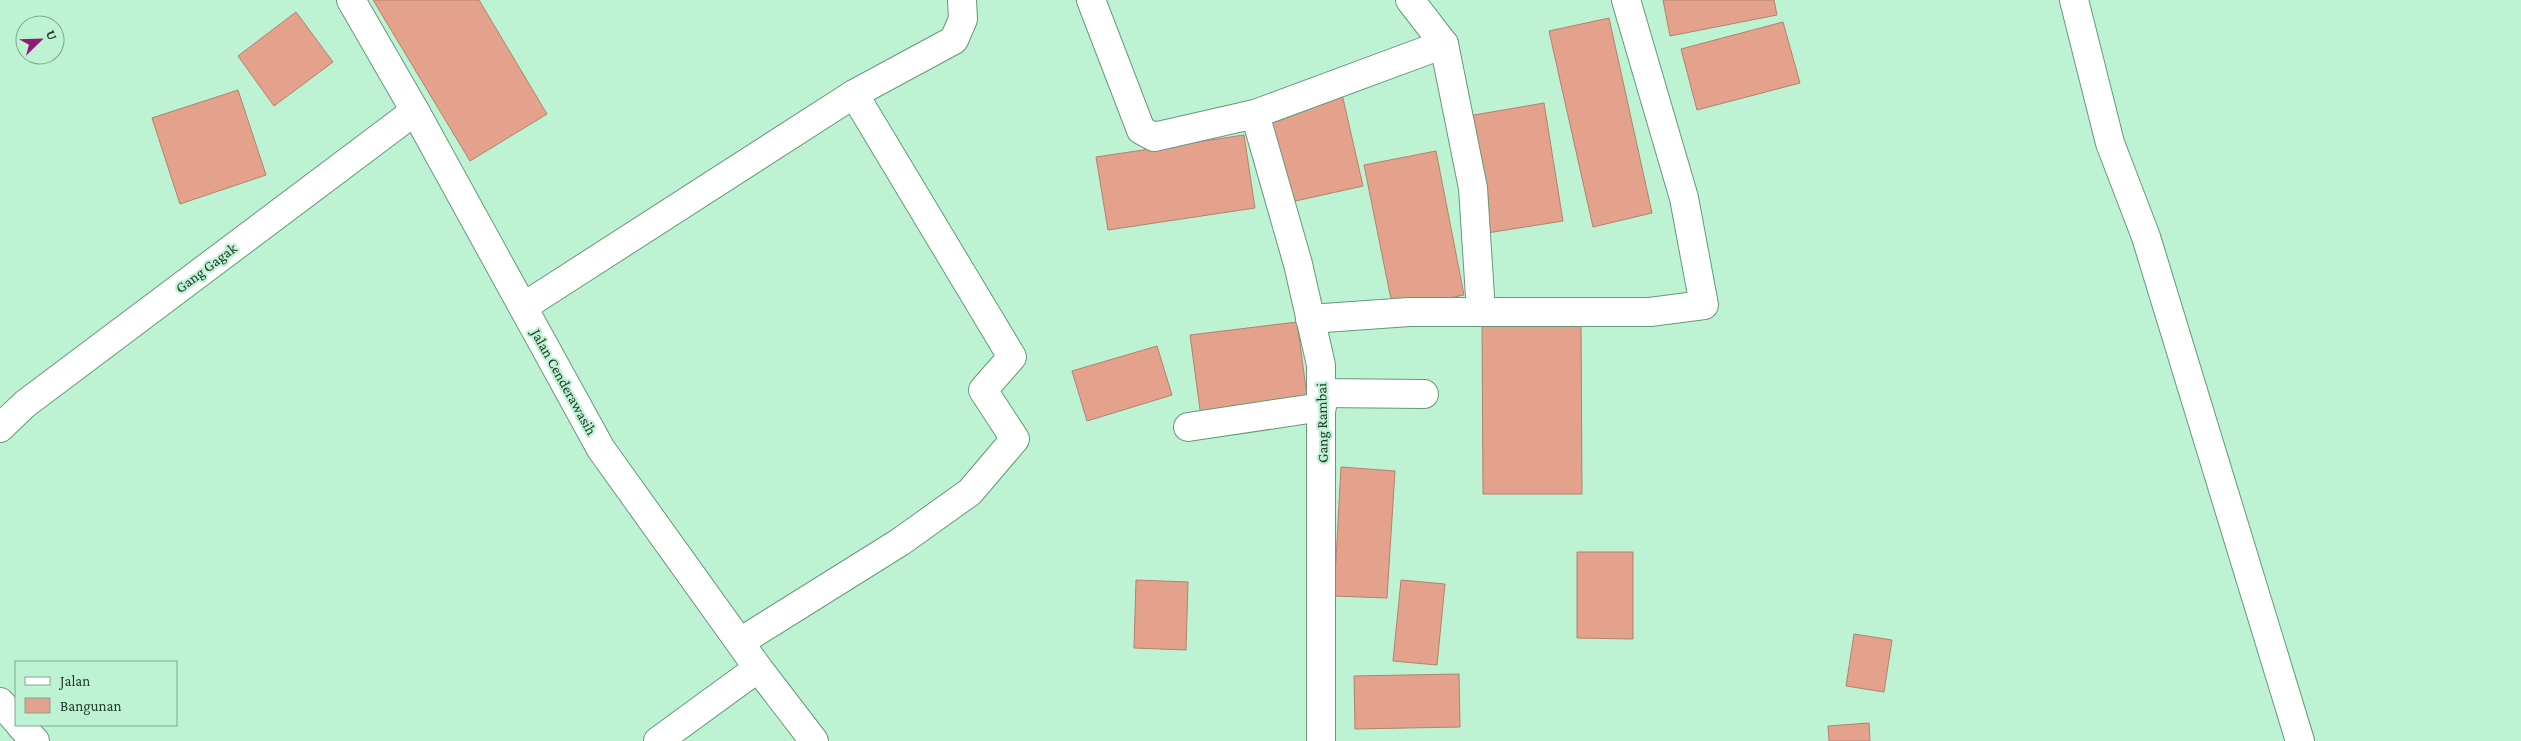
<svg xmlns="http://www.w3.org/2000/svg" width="2521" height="741" viewBox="0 0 2521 741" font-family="'Crimson Pro',serif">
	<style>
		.building { fill: #e4a28c; stroke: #b48170 }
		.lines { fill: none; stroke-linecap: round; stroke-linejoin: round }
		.minor-casing { stroke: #66987c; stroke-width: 30 }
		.minor { stroke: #fff; stroke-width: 28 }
		.labels { text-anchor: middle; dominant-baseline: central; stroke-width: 4.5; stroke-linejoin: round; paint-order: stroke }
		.street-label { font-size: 15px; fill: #243a2e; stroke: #bdf2d3 }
	</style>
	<rect width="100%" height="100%" fill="#bdf2d3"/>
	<g class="building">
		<path d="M373,0H479L547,114L470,161Z"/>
		<path d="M1663,0H1774L1777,15L1670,36Z"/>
		<path d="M296,12L333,62L274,106L238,56Z"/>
		<path d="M1609,18L1652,213L1593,227L1549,31Z"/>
		<path d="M1783,22L1800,83L1697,110L1681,49Z"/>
		<path d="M238,90L266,175L180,204L152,118Z"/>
		<path d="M1342,94L1363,186L1291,202L1269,111Z"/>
		<path d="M1544,103L1563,221L1487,233L1468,116Z"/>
		<path d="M1244,135L1255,208L1108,230L1096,157Z"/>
		<path d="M1436,151L1464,295L1393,309L1364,165Z"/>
		<path d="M1482,319H1581L1582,494H1483Z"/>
		<path d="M1297,322L1308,403L1201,417L1190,335Z"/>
		<path d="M1157,346L1172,395L1087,421L1072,371Z"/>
		<path d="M1341,467L1395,471L1387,598L1334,596Z"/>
		<path d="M1577,552H1633V639L1577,638Z"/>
		<path d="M1136,580L1188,582L1186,650L1134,648Z"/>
		<path d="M1401,580L1445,584L1437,665L1393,661Z"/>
		<path d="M1854,634L1892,640L1884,692L1846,686Z"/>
		<path d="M1459,674L1460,727L1355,729L1354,676Z"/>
		<path d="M1869,723L1870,741H1829L1828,726Z"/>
	</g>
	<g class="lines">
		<g class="minor-casing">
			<g id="minor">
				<path d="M351,0L415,111L601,449L758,668L814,741"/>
				<path d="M1091,0L1141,130L1154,137L1255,114L1444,44"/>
				<path d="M1410,0L1444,44L1473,188L1481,312"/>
				<path d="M2074,0L2110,143L2146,237L2300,741"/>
				<path d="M1255,114L1298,264L1321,365V741"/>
				<path d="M523,307L854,94L954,40L963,19L962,0"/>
				<path d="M1310,319L1409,312H1650L1704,305L1684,198L1626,0"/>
				<path d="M1322,393L1424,394"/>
				<path d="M1188,427L1322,407"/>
				<path d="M0,428L25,404L415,111"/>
				<path d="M740,642L900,542L970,492L1015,439L983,390L1012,357L854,94"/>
				<path d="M0,702L16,720"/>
				<path d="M20,725L35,741"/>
				<path d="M658,741L758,668"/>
			</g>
		</g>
		<use href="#minor" class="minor"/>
	</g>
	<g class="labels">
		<g class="street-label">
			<text transform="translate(206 268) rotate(-37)">Gang Gagak</text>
			<text transform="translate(564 382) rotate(61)">Jalan Cenderawasih</text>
			<text transform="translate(1322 423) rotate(-91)">Gang Rambai</text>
		</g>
	</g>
	<rect x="15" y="661" width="162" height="65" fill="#bdf2d3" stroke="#80a891"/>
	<rect x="25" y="677" width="25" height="8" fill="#ffffff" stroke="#80a891"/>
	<text x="60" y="686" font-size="15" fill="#243a2e">Jalan</text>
	<rect x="25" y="698" width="25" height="15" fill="#e4a28c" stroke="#80a891"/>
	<text x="60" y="711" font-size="15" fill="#243a2e">Bangunan</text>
	<g transform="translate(40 40) rotate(67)"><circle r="24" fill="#bdf2d3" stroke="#80a891"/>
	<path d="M0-4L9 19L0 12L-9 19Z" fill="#911977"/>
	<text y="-8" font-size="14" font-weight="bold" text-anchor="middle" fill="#243a2e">U</text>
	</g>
</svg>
